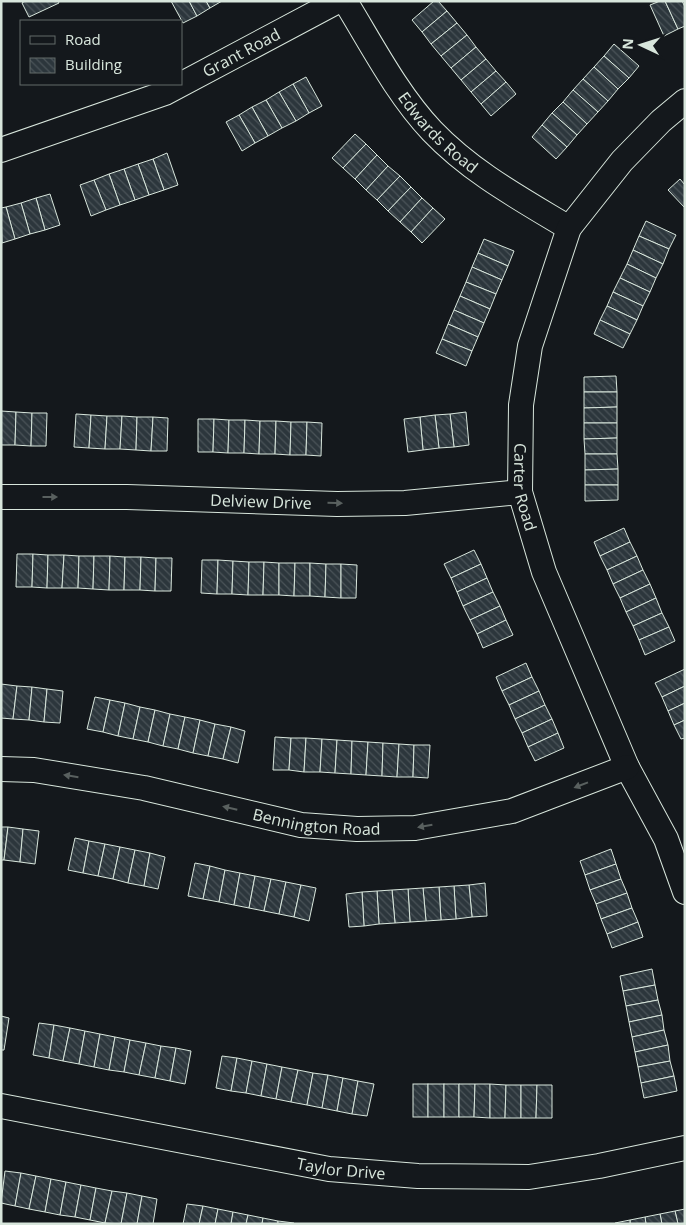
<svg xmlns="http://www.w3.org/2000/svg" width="686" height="1225" viewBox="0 0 686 1225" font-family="'Open Sans',sans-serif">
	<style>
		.building { fill: url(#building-back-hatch); stroke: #d8e6dc }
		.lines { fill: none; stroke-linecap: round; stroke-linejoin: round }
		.minor-casing { stroke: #d8e6dc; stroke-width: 26 }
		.minor { stroke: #14181c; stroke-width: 24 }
		.oneway { fill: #59605f }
		.labels { text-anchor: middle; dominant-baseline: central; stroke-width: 4; stroke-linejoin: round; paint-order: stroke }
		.street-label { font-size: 16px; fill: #d8e6dc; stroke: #14181c }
	</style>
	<defs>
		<pattern id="building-back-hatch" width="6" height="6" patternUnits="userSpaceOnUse" patternTransform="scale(1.25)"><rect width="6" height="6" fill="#2c363c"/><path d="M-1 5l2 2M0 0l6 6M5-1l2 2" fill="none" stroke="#4a5358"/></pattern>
	</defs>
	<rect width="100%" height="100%" fill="#14181c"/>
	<g class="building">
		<path d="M25,1H58L59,3L29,17L22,3Z"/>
		<path d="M171,1H189L197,16L183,23Z"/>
		<path d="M189,1H206L210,8L197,16Z"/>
		<path d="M206,1H222L210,8Z"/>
		<path d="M434,1H438L447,11L422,32L412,20Z"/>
		<path d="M660,1H665L678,29L664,36L650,5Z"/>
		<path d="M665,1H682L685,7V26L678,29Z"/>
		<path d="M447,11L457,23L431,44L422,32Z"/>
		<path d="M457,23L467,35L441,56L431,44Z"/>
		<path d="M467,35L476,47L451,68L441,56Z"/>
		<path d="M614,44L639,66L629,78L604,56Z"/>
		<path d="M476,47L486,59L461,80L451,68Z"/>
		<path d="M604,56L629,78L618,89L594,67Z"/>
		<path d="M486,59L496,71L471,92L461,80Z"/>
		<path d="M594,67L618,89L608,101L583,79Z"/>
		<path d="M496,71L506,82L481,104L471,92Z"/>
		<path d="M306,77L322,106L309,113L293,84Z"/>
		<path d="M583,79L608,101L598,112L573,90Z"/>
		<path d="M506,82L516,94L491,116L481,104Z"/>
		<path d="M293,84L309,113L296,121L279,92Z"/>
		<path d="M573,90L598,112L587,124L563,102Z"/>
		<path d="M279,92L296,121L282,128L266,100Z"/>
		<path d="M266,100L282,128L268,136L252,107Z"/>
		<path d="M563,102L587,124L577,135L552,113Z"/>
		<path d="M252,107L268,136L255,143L239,115Z"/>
		<path d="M552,113L577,135L567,147L542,125Z"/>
		<path d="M239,115L255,143L242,151L226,122Z"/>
		<path d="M542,125L567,147L556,159L532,137Z"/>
		<path d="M355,134L366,144L343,168L332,158Z"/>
		<path d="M366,144L377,155L355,179L343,168Z"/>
		<path d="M167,153L178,185L164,190L153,159Z"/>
		<path d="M377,155L388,166L366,190L355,179Z"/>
		<path d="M153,159L164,190L149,195L138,164Z"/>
		<path d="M138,164L149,195L135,200L124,169Z"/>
		<path d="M388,166L400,176L377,200L366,190Z"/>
		<path d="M124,169L135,200L120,205L109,174Z"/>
		<path d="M109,174L120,205L106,210L94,180Z"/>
		<path d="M400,176L411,187L388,211L377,200Z"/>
		<path d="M680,179L685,185V208L668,190Z"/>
		<path d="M94,180L106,210L91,216L80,185Z"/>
		<path d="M411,187L422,198L400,222L388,211Z"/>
		<path d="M50,194L60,225L45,230L36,198Z"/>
		<path d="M36,198L45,230L30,234L21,203Z"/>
		<path d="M422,198L433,208L411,232L400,222Z"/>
		<path d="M21,203L30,234L15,239L6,207Z"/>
		<path d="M6,207L15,239L2,243L1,208Z"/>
		<path d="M433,208L445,219L422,243L411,232Z"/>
		<path d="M646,221L676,235L669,249L639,236Z"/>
		<path d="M639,236L669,249L663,264L633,250Z"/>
		<path d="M484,239L514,251L508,266L478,253Z"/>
		<path d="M633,250L663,264L656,278L627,264Z"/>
		<path d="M478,253L508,266L502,280L472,267Z"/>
		<path d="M627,264L656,278L650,292L620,278Z"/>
		<path d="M472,267L502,280L496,294L466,282Z"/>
		<path d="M620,278L650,292L643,306L613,292Z"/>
		<path d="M466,282L496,294L490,309L460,296Z"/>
		<path d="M613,292L643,306L637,320L607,306Z"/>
		<path d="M460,296L490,309L484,323L454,310Z"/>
		<path d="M607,306L637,320L630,334L600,320Z"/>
		<path d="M454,310L484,323L478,337L448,324Z"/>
		<path d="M600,320L630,334L623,348L594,334Z"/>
		<path d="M448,324L478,337L472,351L442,339Z"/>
		<path d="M442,339L472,351L466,366L436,353Z"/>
		<path d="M616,376L617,392H584V377Z"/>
		<path d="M584,392H617V407L584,408Z"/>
		<path d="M617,407V423H584V408Z"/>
		<path d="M1,411L16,412L15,445H1Z"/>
		<path d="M16,412L32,413L31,446L15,445Z"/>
		<path d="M466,412L469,445L454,447L450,414Z"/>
		<path d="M32,413H47L46,446H31Z"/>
		<path d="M76,414L91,415L89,448L74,447Z"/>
		<path d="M450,414L454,447L439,448L435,415Z"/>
		<path d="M91,415L107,416L105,449L89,448Z"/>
		<path d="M435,415L439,448L423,450L420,417Z"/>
		<path d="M107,416H122L120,449H105Z"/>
		<path d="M122,416L137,417L136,450L120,449Z"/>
		<path d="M137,417H153L151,451L136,450Z"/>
		<path d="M153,417L168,418L167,451H151Z"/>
		<path d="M420,417L423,450L408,452L404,419Z"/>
		<path d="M198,419H214L213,452H198Z"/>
		<path d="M214,419L229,420L228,453L213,452Z"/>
		<path d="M229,420H245L244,453H228Z"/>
		<path d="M245,420L260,421L259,454L244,453Z"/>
		<path d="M260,421H276L275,454H259Z"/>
		<path d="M276,421L291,422L290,455L275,454Z"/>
		<path d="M291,422H307L306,455H290Z"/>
		<path d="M307,422L322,423L321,456L306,455Z"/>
		<path d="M584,423H617V438L584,439Z"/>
		<path d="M617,438V454H585L584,439Z"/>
		<path d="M585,454H617L618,469L585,470Z"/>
		<path d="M618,469V485H585V470Z"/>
		<path d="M585,485H618V500L585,501Z"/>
		<path d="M624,528L630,542L600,556L594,542Z"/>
		<path d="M630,542L637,556L607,570L600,556Z"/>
		<path d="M474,550L481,564L451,578L444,564Z"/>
		<path d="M17,554H33L32,587H16Z"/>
		<path d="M33,554L48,555L47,588L32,587Z"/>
		<path d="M48,555H64L62,588H47Z"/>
		<path d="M64,555L79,556L78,588H62Z"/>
		<path d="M79,556H94L93,589L78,588Z"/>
		<path d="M94,556H110L109,590L93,589Z"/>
		<path d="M110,556L125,557L124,590H109Z"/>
		<path d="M637,556L643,570L613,584L607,570Z"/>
		<path d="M125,557H141L140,590H124Z"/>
		<path d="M141,557L156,558L155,591L140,590Z"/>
		<path d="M156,558H172L171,591H155Z"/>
		<path d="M202,560H218L217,594L201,593Z"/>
		<path d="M218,560L233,561L232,594H217Z"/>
		<path d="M233,561L249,562L248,595L232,594Z"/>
		<path d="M249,562H264L263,595H248Z"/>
		<path d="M264,562L279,563V595H263Z"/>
		<path d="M279,563H295L294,596L279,595Z"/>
		<path d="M295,563H310V596H294Z"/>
		<path d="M310,563L326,564L325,597L310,596Z"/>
		<path d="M326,564H341V598L325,597Z"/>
		<path d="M341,564L357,565L356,598H341Z"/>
		<path d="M481,564L487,578L457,592L451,578Z"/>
		<path d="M643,570L650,584L620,598L613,584Z"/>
		<path d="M487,578L493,592L463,606L457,592Z"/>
		<path d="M650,584L656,598L626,612L620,598Z"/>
		<path d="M493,592L500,606L470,620L463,606Z"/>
		<path d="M656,598L662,613L633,626L626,612Z"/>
		<path d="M500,606L506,620L477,634L470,620Z"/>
		<path d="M662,613L669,627L639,640L633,626Z"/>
		<path d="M506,620L513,635L483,648L477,634Z"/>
		<path d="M669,627L675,641L645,655L639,640Z"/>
		<path d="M526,663L532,677L502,691L496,677Z"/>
		<path d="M685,669V686L662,697L655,683Z"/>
		<path d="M532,677L539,691L509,705L502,691Z"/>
		<path d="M1,684L17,686L13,719L1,718Z"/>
		<path d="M17,686L32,687L29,720L13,719Z"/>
		<path d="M685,686V703L668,711L662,697Z"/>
		<path d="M32,687L47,689L44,722L29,720Z"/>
		<path d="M47,689L63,691L60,723L44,722Z"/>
		<path d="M539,691L545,705L515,719L509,705Z"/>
		<path d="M95,697L110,700L103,732L87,729Z"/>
		<path d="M110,700L125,703L118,736L103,732Z"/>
		<path d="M125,703L140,707L133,739L118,736Z"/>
		<path d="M685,703V720L674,725L668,711Z"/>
		<path d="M545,705L552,719L522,733L515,719Z"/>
		<path d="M140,707L155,710L148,742L133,739Z"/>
		<path d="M155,710L170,714L163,746L148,742Z"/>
		<path d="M170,714L185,717L178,749L163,746Z"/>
		<path d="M185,717L200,720L193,753L178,749Z"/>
		<path d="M552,719L558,733L528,747L522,733Z"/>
		<path d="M200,720L215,724L208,756L193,753Z"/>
		<path d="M685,720V738L681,739L674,725Z"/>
		<path d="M215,724L231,727L223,759L208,756Z"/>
		<path d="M231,727L245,731L238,763L223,759Z"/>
		<path d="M558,733L564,748L535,761L528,747Z"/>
		<path d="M275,737L291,738L289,770H273Z"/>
		<path d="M291,738H306L304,772L289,770Z"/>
		<path d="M306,738L322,739L320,772H304Z"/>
		<path d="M322,739L337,740L335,773L320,772Z"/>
		<path d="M337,740L352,741L351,774L335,773Z"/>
		<path d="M352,741L368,742L366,775L351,774Z"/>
		<path d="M368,742L383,743L382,776L366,775Z"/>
		<path d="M383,743L399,744L397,777L382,776Z"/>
		<path d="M399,744L414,745L413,777H397Z"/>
		<path d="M414,745H430L428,778L413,777Z"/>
		<path d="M1,827H8L4,860H1Z"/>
		<path d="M8,827L23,829L20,862L4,860Z"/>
		<path d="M23,829L39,831L35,864L20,862Z"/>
		<path d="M75,838L89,841L83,873L68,870Z"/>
		<path d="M89,841L105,844L98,876L83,873Z"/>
		<path d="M105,844L120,847L113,879L98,876Z"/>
		<path d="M120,847L135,850L128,883L113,879Z"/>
		<path d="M611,849L616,864L585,875L580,861Z"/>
		<path d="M135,850L150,853L144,886L128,883Z"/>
		<path d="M150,853L165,857L158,889L144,886Z"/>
		<path d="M195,863L210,866L203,899L188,896Z"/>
		<path d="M616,864L621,879L590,890L585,875Z"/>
		<path d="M210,866L225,870L219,902L203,899Z"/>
		<path d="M225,870L240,873L234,905L219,902Z"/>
		<path d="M240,873L255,876L249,908L234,905Z"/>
		<path d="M255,876L271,879L264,911L249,908Z"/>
		<path d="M271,879L286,882L279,914L264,911Z"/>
		<path d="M621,879L627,893L596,904L590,890Z"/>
		<path d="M286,882L301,885L294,917L279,914Z"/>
		<path d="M485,883L487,916L472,917L469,885Z"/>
		<path d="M301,885L316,888L309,921L294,917Z"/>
		<path d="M469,885L472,917L456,919L454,886Z"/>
		<path d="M454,886L456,919L441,920L439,887Z"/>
		<path d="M439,887L441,920L426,921L423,888Z"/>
		<path d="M423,888L426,921L410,922L408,889Z"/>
		<path d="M408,889L410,922L395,923L392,890Z"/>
		<path d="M392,890L395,923L379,924L377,891Z"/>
		<path d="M377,891L379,924L364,926L362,892Z"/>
		<path d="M362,892L364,926L349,927L346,894Z"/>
		<path d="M627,893L632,908L601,919L596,904Z"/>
		<path d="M632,908L638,922L607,934L601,919Z"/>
		<path d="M638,922L643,937L612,948L607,934Z"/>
		<path d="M652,969L655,985L623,991L620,976Z"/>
		<path d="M655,985L658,1000L626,1006L623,991Z"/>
		<path d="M658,1000L662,1015L629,1022L626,1006Z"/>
		<path d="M662,1015L664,1030L632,1037L629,1022Z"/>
		<path d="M1,1016L9,1018L4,1050H1Z"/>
		<path d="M39,1023L54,1025L49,1058L33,1055Z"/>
		<path d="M54,1025L70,1028L63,1061L49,1058Z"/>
		<path d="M70,1028L85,1031L79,1064L63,1061Z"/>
		<path d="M664,1030L668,1045L635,1052L632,1037Z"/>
		<path d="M85,1031L100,1034L94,1067L79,1064Z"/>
		<path d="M100,1034L115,1037L109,1070L94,1067Z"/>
		<path d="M115,1037L130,1040L124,1072L109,1070Z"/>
		<path d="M130,1040L146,1043L139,1075L124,1072Z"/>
		<path d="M146,1043L161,1046L155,1078L139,1075Z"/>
		<path d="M668,1045L670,1061L638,1067L635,1052Z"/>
		<path d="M161,1046L176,1048L170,1081L155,1078Z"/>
		<path d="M176,1048L191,1051L185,1084L170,1081Z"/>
		<path d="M222,1056L237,1058L231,1091L216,1088Z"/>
		<path d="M237,1058L252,1061L246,1093L231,1091Z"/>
		<path d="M252,1061L267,1064L261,1096L246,1093Z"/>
		<path d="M670,1061L674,1076L641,1083L638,1067Z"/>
		<path d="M267,1064L282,1067L276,1099L261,1096Z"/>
		<path d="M282,1067L298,1070L291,1102L276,1099Z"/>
		<path d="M298,1070L313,1073L307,1105L291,1102Z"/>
		<path d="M313,1073L328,1075L322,1108L307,1105Z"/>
		<path d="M328,1075L343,1078L337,1111L322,1108Z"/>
		<path d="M674,1076L677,1091L644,1098L641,1083Z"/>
		<path d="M343,1078L358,1081L352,1114L337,1111Z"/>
		<path d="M358,1081L374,1084L367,1116L352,1114Z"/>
		<rect x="413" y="1084" width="15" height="33"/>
		<rect x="428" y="1084" width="16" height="33"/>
		<rect x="444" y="1084" width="15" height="33"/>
		<path d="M459,1084H475L474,1117H459Z"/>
		<path d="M475,1084H490V1118L474,1117Z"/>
		<path d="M490,1084L506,1085L505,1118H490Z"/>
		<path d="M506,1085H521V1118H505Z"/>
		<path d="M521,1085H537L536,1118H521Z"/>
		<path d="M537,1085H552V1118H536Z"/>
		<path d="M5,1171L21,1173L15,1206L1,1203Z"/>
		<path d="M21,1173L36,1176L29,1209L15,1206Z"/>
		<path d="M36,1176L51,1179L45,1212L29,1209Z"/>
		<path d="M51,1179L66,1182L60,1215L45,1212Z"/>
		<path d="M66,1182L81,1185L75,1217L60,1215Z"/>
		<path d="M81,1185L96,1188L90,1220L75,1217Z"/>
		<path d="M96,1188L112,1191L105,1223L90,1220Z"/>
		<path d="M112,1191L127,1193L121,1224L105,1223Z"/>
		<path d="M127,1193L142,1196L137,1224H121Z"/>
		<path d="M142,1196L157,1199L153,1224H137Z"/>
		<path d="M187,1204L203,1206L199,1224H183Z"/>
		<path d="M203,1206L218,1209L215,1224H199Z"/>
		<path d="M218,1209L233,1212L231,1224H215Z"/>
		<path d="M685,1209V1224H678L675,1211Z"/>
		<path d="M675,1211L678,1224H662L660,1214Z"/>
		<path d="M233,1212L248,1215L246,1224H231Z"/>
		<path d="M660,1214L662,1224H646L645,1217Z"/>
		<path d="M248,1215L263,1218L262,1224H246Z"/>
		<path d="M645,1217L646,1224H630V1220Z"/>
		<path d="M263,1218L278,1221V1224H262Z"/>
		<path d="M630,1220V1224H615V1223Z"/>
		<path d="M278,1221L294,1223V1224H278Z"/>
	</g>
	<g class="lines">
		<g class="minor-casing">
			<g id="minor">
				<path id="s1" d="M345,1C372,45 397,94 432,131C471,172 521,199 569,228"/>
				<path id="s2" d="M685,101L661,121L622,161L569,228L530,346L521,405L520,492L544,572L627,767L666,839L685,892"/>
				<path id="s3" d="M1,150L165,93L338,1"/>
				<path id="s4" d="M1,497H127L337,504L405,503L520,492"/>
				<path id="s5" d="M1,769L34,770L144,788L301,825L357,829L415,828L512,811L627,767"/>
				<path id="s6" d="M1,1106L329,1169L418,1176L529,1177L599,1166L685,1148"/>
			</g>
		</g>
		<use href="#minor" class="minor"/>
	</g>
	<defs><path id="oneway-solid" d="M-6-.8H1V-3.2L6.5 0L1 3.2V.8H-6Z" transform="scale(1.25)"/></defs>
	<g class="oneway">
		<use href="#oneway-solid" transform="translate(50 497)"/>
		<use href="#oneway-solid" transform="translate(335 503) rotate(1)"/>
		<use href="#oneway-solid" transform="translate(71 776) rotate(-171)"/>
		<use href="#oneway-solid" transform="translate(581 785) rotate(159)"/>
		<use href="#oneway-solid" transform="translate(230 808) rotate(-167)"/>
		<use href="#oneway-solid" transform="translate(425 826) rotate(170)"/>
	</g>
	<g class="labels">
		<g class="street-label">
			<text stroke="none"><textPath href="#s3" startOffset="260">Grant Road</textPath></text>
			<text stroke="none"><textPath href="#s1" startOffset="162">Edwards Road</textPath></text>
			<text stroke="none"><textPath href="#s2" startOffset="439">Carter Road</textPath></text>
			<text stroke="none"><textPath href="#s4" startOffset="260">Delview Drive</textPath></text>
			<text stroke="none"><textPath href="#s5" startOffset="321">Bennington Road</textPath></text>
			<text stroke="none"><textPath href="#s6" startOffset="346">Taylor Drive</textPath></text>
		</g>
	</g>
	<rect width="686" height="1225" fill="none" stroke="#d8e6dc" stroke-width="5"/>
	<rect x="20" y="20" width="162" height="65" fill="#14181c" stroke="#626a69"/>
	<rect x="30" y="36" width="25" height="8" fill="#14181c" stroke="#626a69"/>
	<text x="65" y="45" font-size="15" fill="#d8e6dc">Road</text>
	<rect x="30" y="58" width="25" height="15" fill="url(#building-back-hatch)" stroke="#626a69"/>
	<text x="65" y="70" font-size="15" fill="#d8e6dc">Building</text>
	<g transform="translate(641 45) rotate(274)" stroke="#14181c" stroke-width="4" paint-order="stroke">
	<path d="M0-4L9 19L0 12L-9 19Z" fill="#d8e6dc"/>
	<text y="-8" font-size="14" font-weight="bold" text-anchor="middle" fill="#d8e6dc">N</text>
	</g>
</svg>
